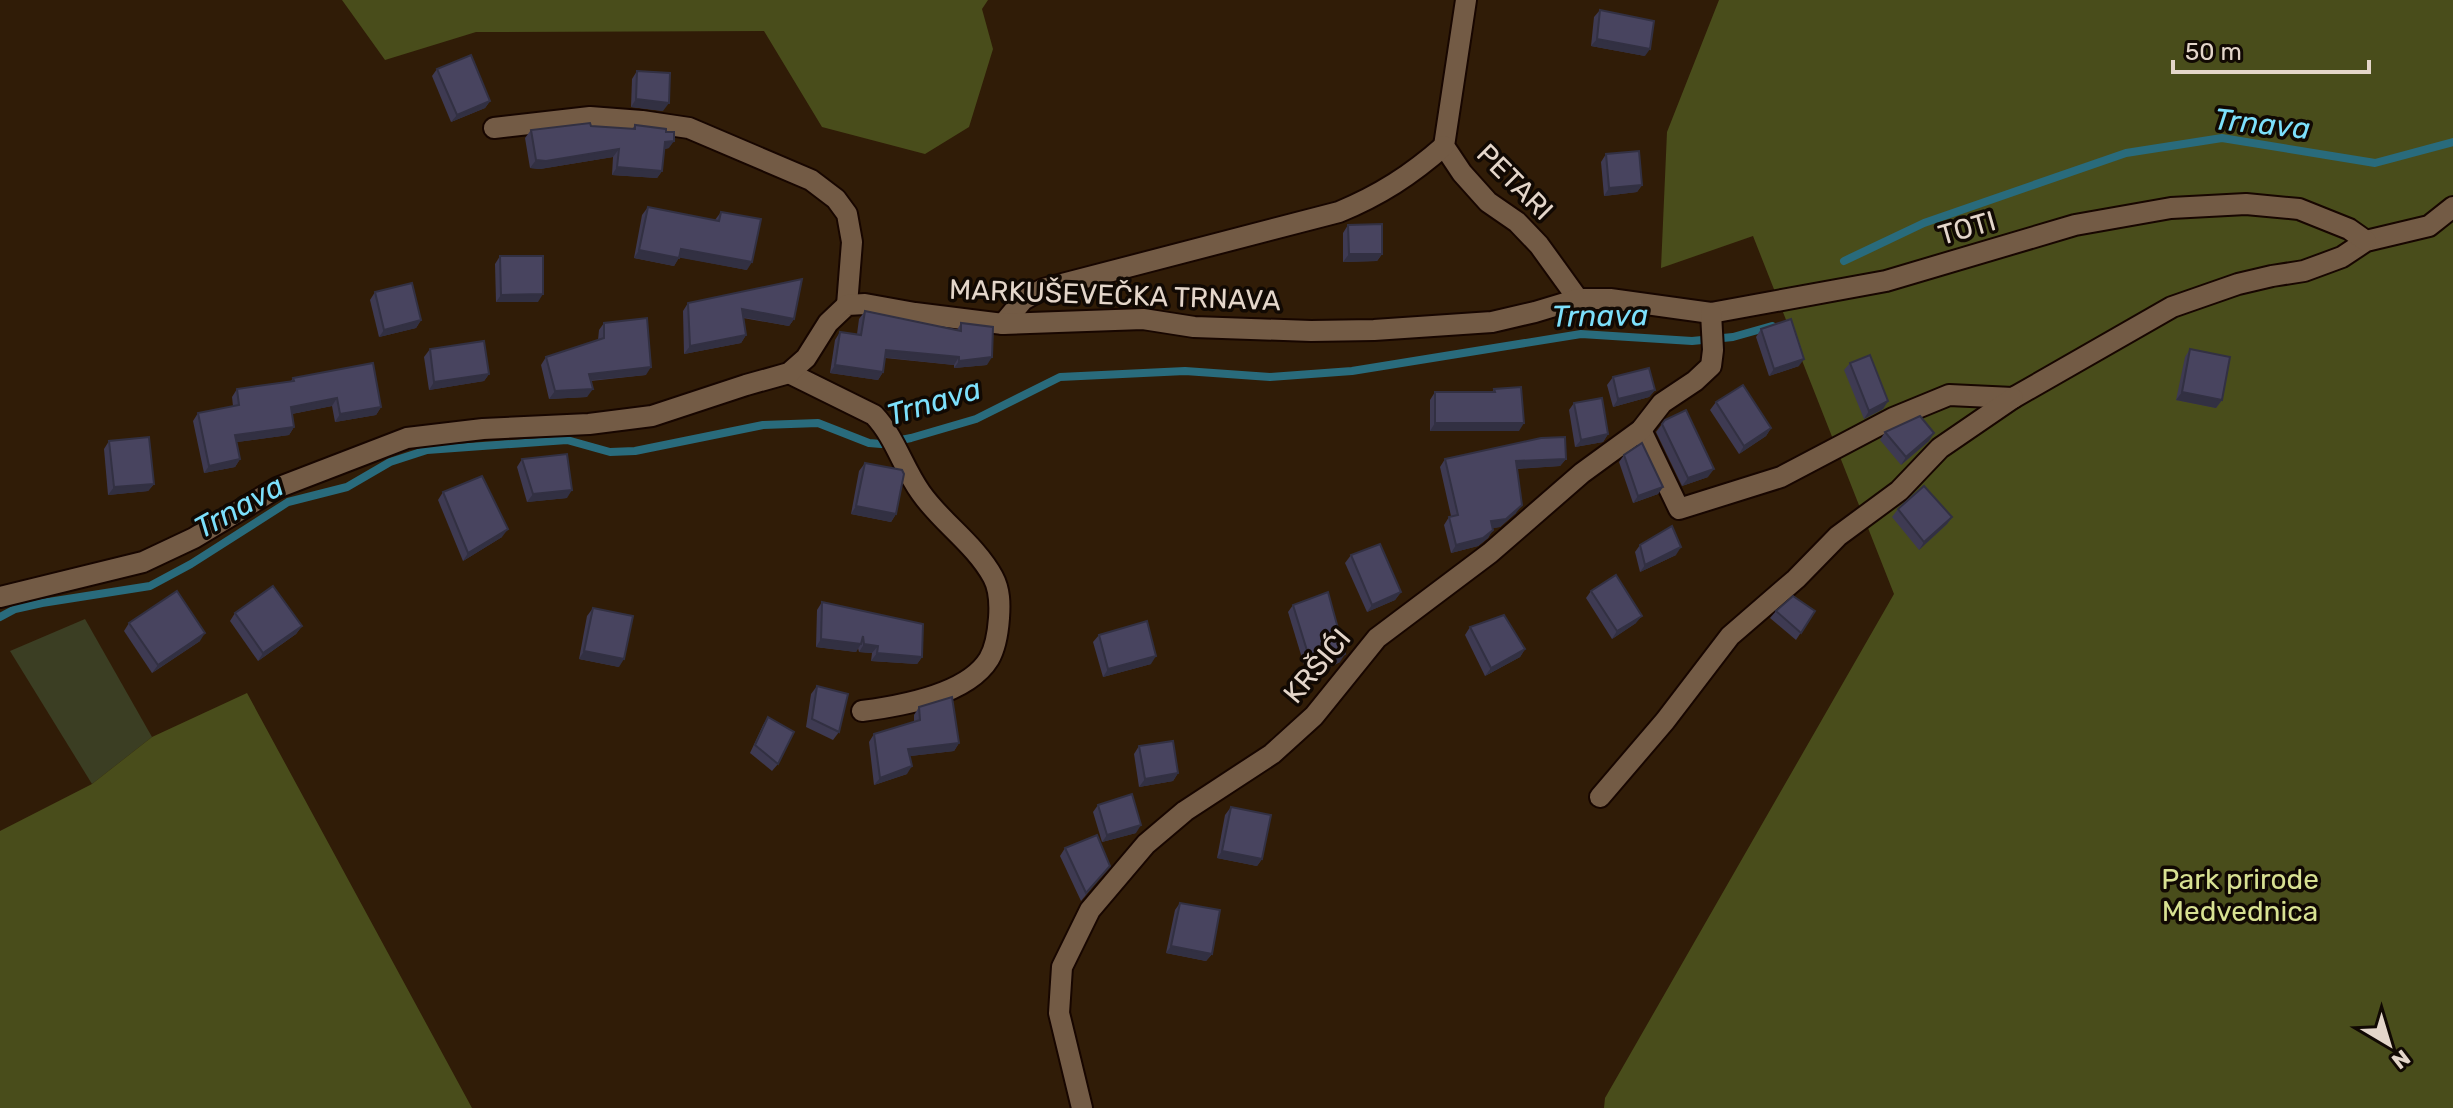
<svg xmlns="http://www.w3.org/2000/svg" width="2453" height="1108" viewBox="0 0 2453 1108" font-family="Rubik,sans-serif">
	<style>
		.green { fill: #3b3e23 }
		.forest { fill: #494d1b }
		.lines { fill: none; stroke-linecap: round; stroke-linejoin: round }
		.stream { stroke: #296b7c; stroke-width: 8 }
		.street-casing { stroke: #170600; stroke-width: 24 }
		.street { stroke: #735b45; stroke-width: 20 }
		.wall { fill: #3e3a52 }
		.shaded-wall { fill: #323042 }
		.building { fill: #48445f; stroke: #323042; stroke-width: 2 }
		.labels { text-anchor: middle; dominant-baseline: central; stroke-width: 7; stroke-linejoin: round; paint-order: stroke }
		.street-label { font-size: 28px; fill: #e4d6ca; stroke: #110903 }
		.park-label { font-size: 28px; fill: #d8e192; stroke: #110903 }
		.water-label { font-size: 30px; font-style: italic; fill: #7ce0fc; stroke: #110903 }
	</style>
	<rect width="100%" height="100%" fill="#301c07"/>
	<path class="green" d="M85,619L152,737L92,784L10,651Z"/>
	<g class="forest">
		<path d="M342,0H988L982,9L993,49L969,127L925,154L822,127L764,31L476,32L385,60Z"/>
		<path d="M1719,0H2453V1108H1604L1605,1098L1894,594L1753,236L1661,268L1667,132Z"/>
		<path d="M247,693L472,1108H0V831L92,784L152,737Z"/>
	</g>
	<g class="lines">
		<g class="stream">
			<path d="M1844,261L1924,223L2126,153L2222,138L2375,163L2453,142"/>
			<path d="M0,617L15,609L42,603L150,586L191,564L288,502L347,487L390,462L427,450L567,440L610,452L635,451L763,425L818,423L869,443L881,444L911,438L976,419L1060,377L1185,371L1270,377L1352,371L1581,334L1692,341L1733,337L1772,326"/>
		</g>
		<g class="street-casing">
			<g id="street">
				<path d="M1466,0L1444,146L1462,173L1488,202L1517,222L1539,245L1578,299"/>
				<path d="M494,128L590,117L642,121L689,128L811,180L836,199L847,214L852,242L847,305"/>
				<path d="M1003,324L1023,300L1043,289L1339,212C1380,195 1411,175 1444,146"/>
				<path d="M789,373L874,415C895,437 903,468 921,493C942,523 975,544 993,577C1000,590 1000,604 999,618C998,632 996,647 989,659C967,695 900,706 862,711"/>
				<path d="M1641,430L1679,509L1781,477L1893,418L1949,395L2013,398L2172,307L2238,284L2272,276L2304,271L2342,257L2366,241L2429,226L2453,207"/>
				<path d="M0,597L143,562L194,538L277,488L407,438L483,429L589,424L652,416L746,385L789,373L806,358L828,323L847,305L865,304L915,313L1003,324L1143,319L1194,327L1311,331L1374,330L1492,322L1535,312L1578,299H1610L1711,313L1886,281L2075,225L2171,208L2246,204L2299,209L2349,229L2366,241"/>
				<path d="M1600,797L1665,721L1730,636L1796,579L1838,536L1899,491L1940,448L2013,398"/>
				<path d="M1082,1108L1059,1013L1062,967L1090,910L1146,844L1185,811L1272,754L1314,716L1377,638L1490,553L1582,473L1641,430L1662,403L1695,381L1711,366L1713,350L1711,313"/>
			</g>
		</g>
		<use href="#street" class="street"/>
	</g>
	<g class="wall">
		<path d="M1600,10L1645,56L1591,46L1594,17Z"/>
		<path d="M437,69L490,101L485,108L451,122L432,76Z"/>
		<path d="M637,71L663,111L631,107L632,79Z"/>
		<path d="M635,125L669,148L664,149L662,171L657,178L612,175L613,157L540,169L530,168L525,138L531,130L591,126L632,129Z"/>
		<path d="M1606,154L1642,185L1637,192L1604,196L1601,162Z"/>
		<path d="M648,207L715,220L721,212L747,270L679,257L674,266L634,258L642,215Z"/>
		<path d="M1348,225L1382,254L1377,261L1343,262V233Z"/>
		<path d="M500,256L538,302H496L495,264Z"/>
		<path d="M375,292L421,320L416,328L379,337L370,300Z"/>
		<path d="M688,303L794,319L789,326L743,318L746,335L741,343L684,354L683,311Z"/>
		<path d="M865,311L957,330L961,323L987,365L954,368V365L885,358L883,372L878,380L830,373L835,340L840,332L857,334L859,319Z"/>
		<path d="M604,323L646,375L591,381L587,397L549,399L541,365L546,357L598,340L599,330Z"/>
		<path d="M1761,329L1799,366L1769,376L1756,337Z"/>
		<path d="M430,349L489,374L484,381L429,390L424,357Z"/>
		<path d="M2190,349L2222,400L2216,408L2176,400L2185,357Z"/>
		<path d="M1850,363L1888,401L1883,409L1864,419L1844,370Z"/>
		<path d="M1613,377L1655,390L1649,397L1613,407L1607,385Z"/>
		<path d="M293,378L381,407L376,415L335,422L332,406L292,414L294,427L289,435L237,442L240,459L235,467L204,473L193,421L198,413L233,406L232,397L237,389L291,381Z"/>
		<path d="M1494,389L1519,431H1430V400L1435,392H1492Z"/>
		<path d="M1716,402L1771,428L1766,436L1739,454L1710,410Z"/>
		<path d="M1574,403L1608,434L1603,442L1575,447L1569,410Z"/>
		<path d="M1665,420L1708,477L1682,486L1656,432Z"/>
		<path d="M1885,432L1929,441L1901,465L1880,440Z"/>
		<path d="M109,441L154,484L148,491L108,495L104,449Z"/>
		<path d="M1624,455L1663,487L1658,494L1633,503L1619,462Z"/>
		<path d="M522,459L567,498L527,502L517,467Z"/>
		<path d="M1445,459H1566L1560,466L1517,469L1516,513L1500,527L1493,528L1488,538L1478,546L1451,553L1444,525L1449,517L1451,516L1440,467Z"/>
		<path d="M865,463L896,514L891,522L851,514L859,471Z"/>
		<path d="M443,492L502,537L463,561L438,500Z"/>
		<path d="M1898,509L1952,517L1947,524L1919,550L1892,517Z"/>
		<path d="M1640,545L1676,555L1640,572L1635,552Z"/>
		<path d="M1351,555L1401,592L1395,600L1367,612L1345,563Z"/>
		<path d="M1591,591L1636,623L1612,639L1586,598Z"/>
		<path d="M822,602L922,657L917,664L871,661L872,653L859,652L858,648L856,652L816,647L817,610Z"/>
		<path d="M1293,605L1340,662L1308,678L1288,612Z"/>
		<path d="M593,608L619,667L579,659L587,616Z"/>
		<path d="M1776,611H1815L1796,640L1770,618Z"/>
		<path d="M235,613L302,626L296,634L258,661L230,621Z"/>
		<path d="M129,623L200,641L152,673L124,631Z"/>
		<path d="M1470,627L1525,649L1520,657L1485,676L1465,635Z"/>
		<path d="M1099,635L1151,664L1103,677L1093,642Z"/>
		<path d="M817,686L839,732L833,740L806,727L811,694Z"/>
		<path d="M919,707L959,743L954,751L910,756L907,774L874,785L869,742L874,734L914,722V715Z"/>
		<path d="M768,717L778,764L772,771L750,753L763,725Z"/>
		<path d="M1139,746L1178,773L1173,781L1139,787L1134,754Z"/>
		<path d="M1098,805L1136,833L1102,842L1093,812Z"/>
		<path d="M1231,807L1262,859L1257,866L1217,858L1225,815Z"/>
		<path d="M1065,848L1104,873L1081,901L1060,856Z"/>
		<path d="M1180,903L1212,954L1206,961L1166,953L1175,910Z"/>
	</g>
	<g class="shaded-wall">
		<path d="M1597,39L1650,49L1645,56L1591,46Z"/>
		<path d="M636,99L669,103L663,111L631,107Z"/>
		<path d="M490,101L485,108L451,122L457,115Z"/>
		<path d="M674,141L669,148L659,150L665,142Z"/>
		<path d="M619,149L613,157L540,169L530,168L536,160Z"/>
		<path d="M617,167L662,171L657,178L612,175Z"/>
		<path d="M1642,185L1637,192L1604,196L1609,188Z"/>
		<path d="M681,249L752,262L747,270L676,257Z"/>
		<path d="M639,250L679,258L674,266L634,258Z"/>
		<path d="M1349,254H1382L1377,261L1343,262Z"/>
		<path d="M543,294L538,302H496L501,295Z"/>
		<path d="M742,309L794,319L789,326L736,316Z"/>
		<path d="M421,320L416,328L379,337L384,330Z"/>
		<path d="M746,335L741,343L684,354L690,346Z"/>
		<path d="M886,350L959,357L954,365L881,357Z"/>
		<path d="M992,357L987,365L954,368L959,361Z"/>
		<path d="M1804,359L1799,366L1769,376L1774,369Z"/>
		<path d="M835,365L883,372L878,380L830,373Z"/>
		<path d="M651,367L646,375L583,381L589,374Z"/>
		<path d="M489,374L484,381L429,390L434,382Z"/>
		<path d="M593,389L587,397L549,399L555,391Z"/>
		<path d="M1655,390L1649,397L1613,407L1618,399Z"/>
		<path d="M2182,392L2222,400L2216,408L2176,400Z"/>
		<path d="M337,398L332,406L286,415L291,407Z"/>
		<path d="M1888,401L1883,409L1864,419L1869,411Z"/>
		<path d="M381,407L376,415L335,422L340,414Z"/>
		<path d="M1435,423H1524L1519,431H1430Z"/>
		<path d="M294,427L289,435L230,443L235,435Z"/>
		<path d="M1771,428L1766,436L1739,454L1744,446Z"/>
		<path d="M1934,433L1929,441L1901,465L1906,457Z"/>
		<path d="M1608,434L1603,442L1575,447L1581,440Z"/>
		<path d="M240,459L235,467L204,473L209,466Z"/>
		<path d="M1566,459L1560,466L1510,469L1516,461Z"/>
		<path d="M1714,469L1708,477L1682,486L1688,478Z"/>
		<path d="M154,484L148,491L108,495L114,487Z"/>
		<path d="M1663,487L1658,494L1633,503L1638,496Z"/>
		<path d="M572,490L567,498L527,502L533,494Z"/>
		<path d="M1522,505L1516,513L1500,527L1486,529L1491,521Z"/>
		<path d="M856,506L896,514L891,522L851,514Z"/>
		<path d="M1952,517L1947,524L1919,550L1924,542Z"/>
		<path d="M508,529L502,537L463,561L468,553Z"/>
		<path d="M1493,530L1488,538L1478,546L1451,553L1456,545Z"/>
		<path d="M1681,547L1676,555L1640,572L1645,565Z"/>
		<path d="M1401,592L1395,600L1367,612L1372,605Z"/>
		<path d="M1642,616L1636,623L1612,639L1617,631Z"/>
		<path d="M302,626L296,634L258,661L263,653Z"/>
		<path d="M205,633L200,641L152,673L158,665Z"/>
		<path d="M821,639L861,644L856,652L816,647Z"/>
		<path d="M864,644L878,646L872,653L859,652Z"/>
		<path d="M1525,649L1520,657L1485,676L1491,668Z"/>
		<path d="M584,651L624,659L619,667L579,659Z"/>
		<path d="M877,653L922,657L917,664L871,661Z"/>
		<path d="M1345,654L1340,662L1308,678L1313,670Z"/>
		<path d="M1156,656L1151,664L1103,677L1108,669Z"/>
		<path d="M959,743L954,751L902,757L908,749Z"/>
		<path d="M912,766L907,774L874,785L880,778Z"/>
		<path d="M1178,773L1173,781L1139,787L1145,779Z"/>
		<path d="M1141,825L1136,833L1102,842L1107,835Z"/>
		<path d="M1222,851L1262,859L1257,866L1217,858Z"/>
		<path d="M1171,946L1212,954L1206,961L1166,953Z"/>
	</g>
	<g class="building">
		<path d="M1600,10L1654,21L1650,49L1597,39Z"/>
		<path d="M471,55L490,101L457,115L437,69Z"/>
		<path d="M637,71L670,73L669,103L636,99Z"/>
		<path d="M590,123L591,126L635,129V125L666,129V132H674V141L665,142L662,171L617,167L619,149L546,161L536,160L531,130Z"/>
		<path d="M1639,151L1642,185L1609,188L1606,154Z"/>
		<path d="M648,207L719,221L721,212L761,219L752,262L681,249L679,258L639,250Z"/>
		<path d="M1382,224V254H1349L1348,225Z"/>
		<path d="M500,256H543V294L501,295Z"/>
		<path d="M802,279L794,319L742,309L746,335L690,346L688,303Z"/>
		<path d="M412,283L421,320L384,330L375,292Z"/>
		<path d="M865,311L961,331V323L993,327L992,357L959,361V357L886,350L883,372L835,365L840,332L861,335Z"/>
		<path d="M647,318L651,367L589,374L593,389L555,391L546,357L604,338V323Z"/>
		<path d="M1791,319L1804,359L1774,369L1761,329Z"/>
		<path d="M484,341L489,374L434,382L430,349Z"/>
		<path d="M2190,349L2230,357L2222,400L2182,392Z"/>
		<path d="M1870,355L1888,401L1869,411L1850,363Z"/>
		<path d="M373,363L381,407L340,414L337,398L291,407L294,427L235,435L240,459L209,466L198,413L239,405L237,389L294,381L293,378Z"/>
		<path d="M1649,368L1655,390L1618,399L1613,377Z"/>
		<path d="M1743,385L1771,428L1744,446L1716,402Z"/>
		<path d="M1521,387L1524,423H1435V392H1495L1494,389Z"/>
		<path d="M1602,398L1608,434L1581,440L1574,403Z"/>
		<path d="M1686,410L1714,469L1688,478L1662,424L1665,420Z"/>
		<path d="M1920,416L1934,433L1906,457L1885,432Z"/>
		<path d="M149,437L154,484L114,487L109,441Z"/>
		<path d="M1565,437L1566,459L1516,461L1522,505L1506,519L1491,521L1493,530L1483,538L1456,545L1449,517L1458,515L1445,459L1541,438Z"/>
		<path d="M1642,443L1663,487L1638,496L1624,455Z"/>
		<path d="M567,454L572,490L533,494L522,459Z"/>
		<path d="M865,463L902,470L904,474L896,514L856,506Z"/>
		<path d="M482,476L508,529L468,553L443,492Z"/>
		<path d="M1924,486L1952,517L1924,542L1898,509Z"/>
		<path d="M1672,526L1681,547L1645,565L1640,545Z"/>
		<path d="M1380,544L1401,592L1372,605L1351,555Z"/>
		<path d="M1616,575L1642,616L1617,631L1591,591Z"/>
		<path d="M273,586L302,626L263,653L235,613Z"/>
		<path d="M177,591L205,633L158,665L129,623Z"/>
		<path d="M1328,592L1345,654L1313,670L1293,605Z"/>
		<path d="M1793,596L1815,611L1801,633L1776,611Z"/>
		<path d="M822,602L923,624L922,657L877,653L878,646L864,644L863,636L861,644L821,639Z"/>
		<path d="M593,608L633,616L624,659L584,651Z"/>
		<path d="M1504,615L1525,649L1491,668L1470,627Z"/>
		<path d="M1147,621L1156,656L1108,669L1099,635Z"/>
		<path d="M817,686L848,694L839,732L812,719Z"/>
		<path d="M952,697L959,743L908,749L912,766L880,778L874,734L920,720L919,707Z"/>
		<path d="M768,717L794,732L778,764L755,745Z"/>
		<path d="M1173,741L1178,773L1145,779L1139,746Z"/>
		<path d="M1132,794L1141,825L1107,835L1098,805Z"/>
		<path d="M1231,807L1271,815L1262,859L1222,851Z"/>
		<path d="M1097,835L1110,866L1086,893L1065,848Z"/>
		<path d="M1180,903L1220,910L1212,954L1171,946Z"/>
	</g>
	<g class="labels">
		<g class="street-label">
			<text transform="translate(1515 182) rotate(45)">PETARI</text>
			<text transform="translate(1967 228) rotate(-16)">TOTI</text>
			<text transform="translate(1115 295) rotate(2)">MARKUŠEVEČKA TRNAVA</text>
			<text transform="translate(1317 666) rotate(-50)">KRŠIĆI</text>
		</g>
		<g class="park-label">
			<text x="2240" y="879">Park prirode<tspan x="2240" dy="32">Medvednica</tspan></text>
		</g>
		<g class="water-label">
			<text transform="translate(2262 124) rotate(6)">Trnava</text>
			<text transform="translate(1600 316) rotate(-1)">Trnava</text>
			<text transform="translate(934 402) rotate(-17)">Trnava</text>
			<text transform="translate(239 507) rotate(-29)">Trnava</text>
		</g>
	</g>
	<g transform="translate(2389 1044) rotate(142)" stroke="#110903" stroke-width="6" paint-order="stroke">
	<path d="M0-6L14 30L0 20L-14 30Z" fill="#e4d6ca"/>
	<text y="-12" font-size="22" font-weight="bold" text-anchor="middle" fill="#e4d6ca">N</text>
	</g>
	<path d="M2173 60v12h196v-12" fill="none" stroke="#e4d6ca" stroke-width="4"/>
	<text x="2185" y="60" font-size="24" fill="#e4d6ca" stroke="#110903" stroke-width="6" paint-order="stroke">50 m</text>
</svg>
